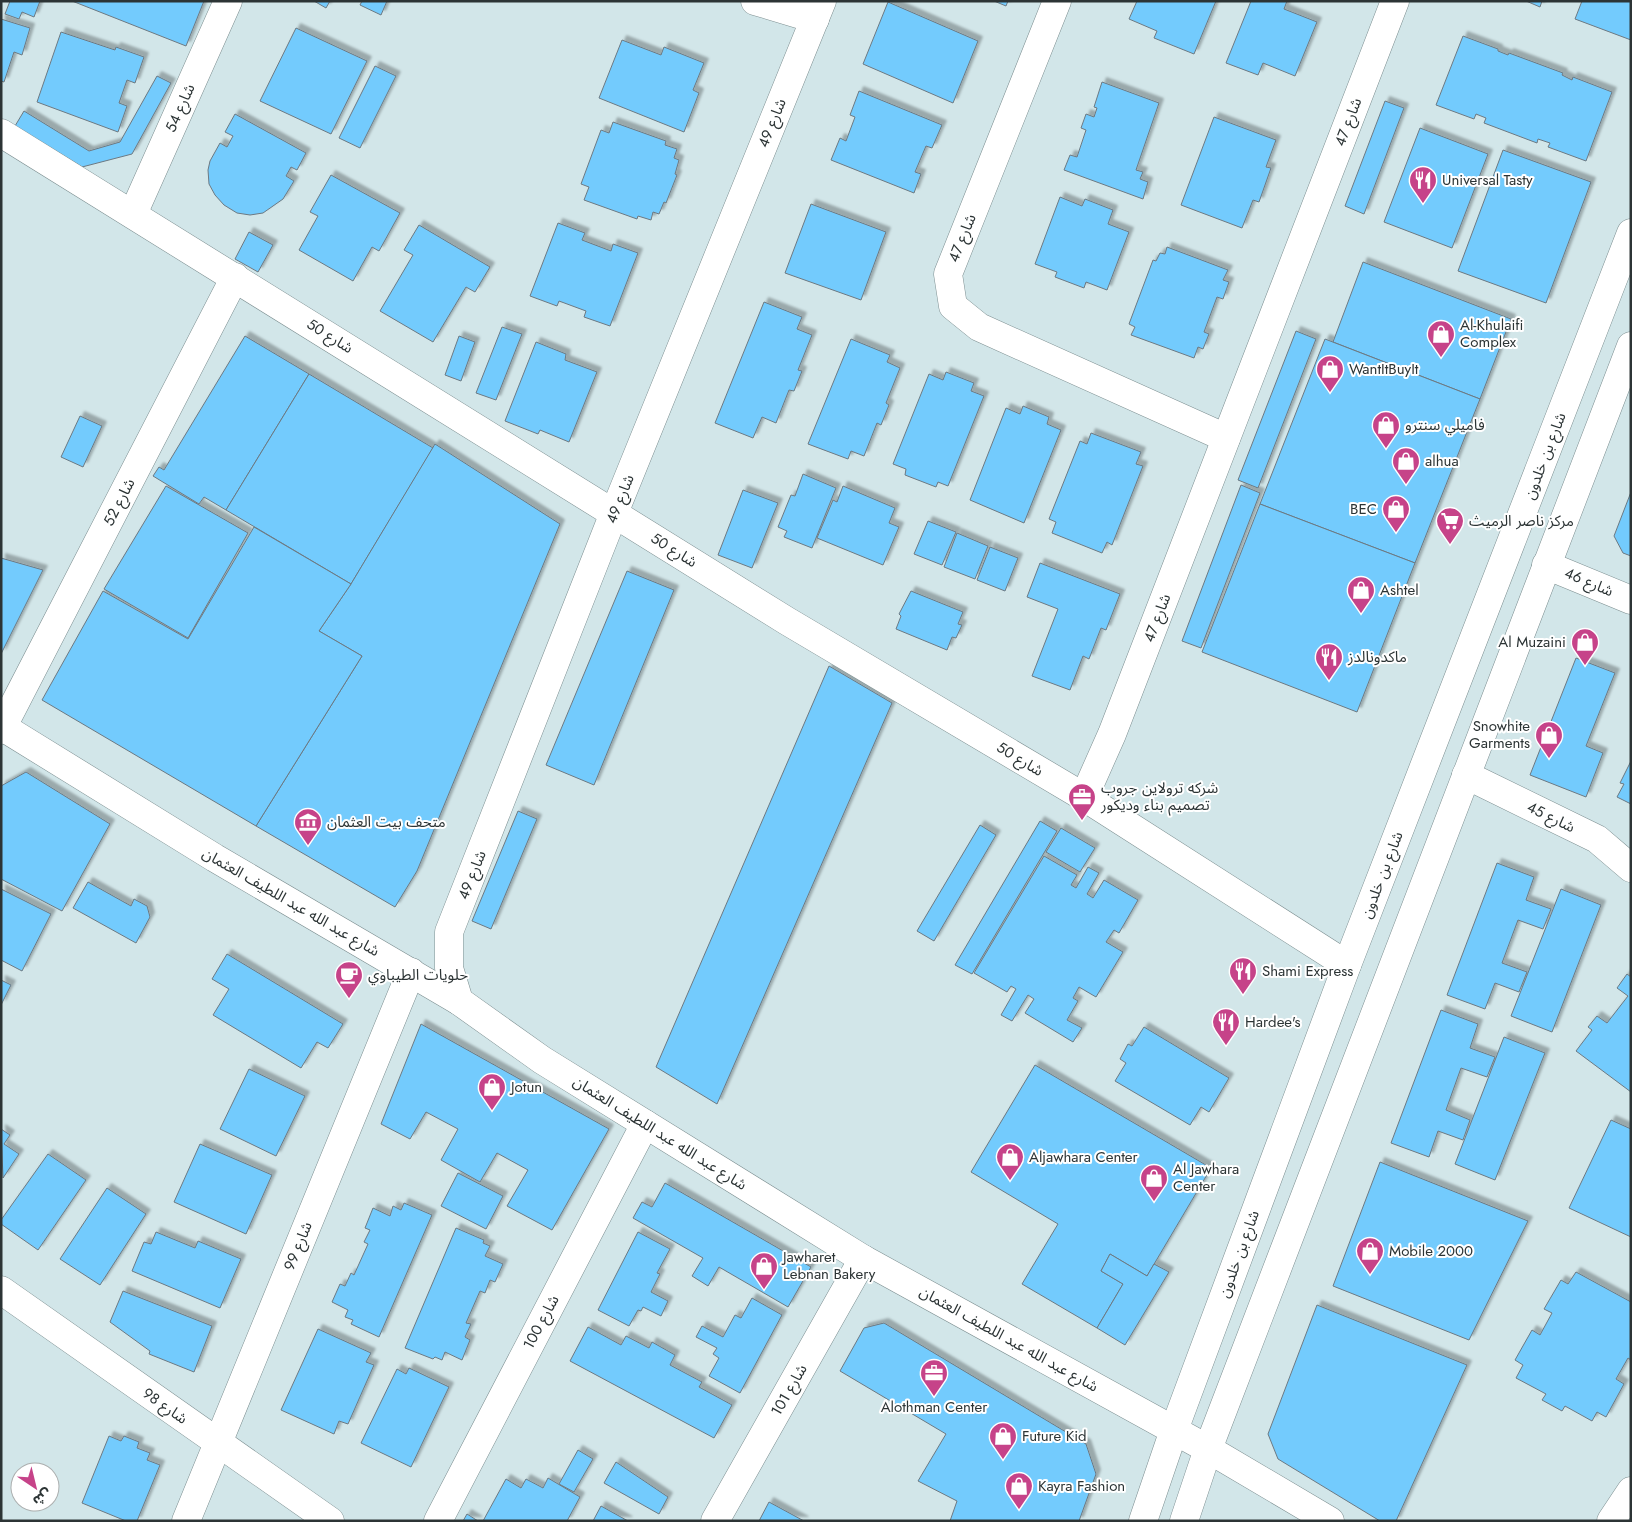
<svg xmlns="http://www.w3.org/2000/svg" width="1632" height="1522" viewBox="0 0 1632 1522" font-family="Jost,'Noto Sans Arabic',sans-serif">
	<style>
		.building { fill: #73cbfd; stroke: #6c7982; filter: url(#shadow) }
		.lines { fill: none; stroke-linecap: round; stroke-linejoin: round }
		.minor-casing { stroke: #7c8e90; stroke-width: 29 }
		.minor { stroke: #fff; stroke-width: 28 }
		.labels { text-anchor: middle; dominant-baseline: central; stroke-width: 4; stroke-linejoin: round; paint-order: stroke }
		.street-label { font-size: 15px; fill: #2c3435; stroke: #fff }
		.poi-label { font-size: 15px; fill: #2c3435; stroke: #fff; text-anchor: start }
	</style>
	<defs>
		<filter id="shadow"><feDropShadow dx="4.5" dy="-4.5" stdDeviation="1" flood-color="#0004"/></filter>
	</defs>
	<rect width="100%" height="100%" fill="#d2e6e9"/>
	<g class="building">
		<path d="M10,1H40L34,17L22,12L19,19L5,14Z"/>
		<path d="M72,1H204L186,46Z"/>
		<path d="M314,1H330L326,8Z"/>
		<path d="M362,1H387L381,15L360,5Z"/>
		<path d="M994,1H1008L1006,6Z"/>
		<path d="M1137,1H1216L1194,54L1154,38L1157,31L1129,19Z"/>
		<path d="M1251,1H1287L1284,9L1317,22L1295,76L1263,63L1258,75L1226,63Z"/>
		<path d="M1526,1H1542L1540,7Z"/>
		<path d="M1582,1H1631V40L1575,19Z"/>
		<path d="M888,2L978,41L953,103L863,64Z"/>
		<path d="M1,19L30,28L22,55L14,52L4,82L1,81Z"/>
		<path d="M296,28L367,61L331,134L260,101Z"/>
		<path d="M61,32L115,50L116,47L144,57L135,83L127,80L119,103L127,106L118,132L37,102Z"/>
		<path d="M1463,36L1498,49V51L1508,55L1509,53L1563,73L1562,75L1572,80L1573,77L1612,92L1586,161L1548,147L1550,143L1538,139L1537,143L1484,123L1486,118L1476,114L1474,119L1436,105Z"/>
		<path d="M622,40L661,55L664,47L704,63L693,90L699,93L684,132L599,98Z"/>
		<path d="M375,66L396,76L360,148L339,138Z"/>
		<path d="M157,76L171,83L132,154L82,167L15,126L24,111L89,151L120,142Z"/>
		<path d="M1102,82L1159,103L1136,170L1143,172L1140,179L1148,182L1143,199L1064,170L1070,155L1077,157L1086,130L1081,128L1086,114L1094,117L1097,108L1094,107Z"/>
		<path d="M859,91L942,125L932,148L926,146L915,172L921,174L914,193L831,160L840,138L846,141L855,117L850,115Z"/>
		<path d="M1385,101L1404,108L1364,214L1345,206Z"/>
		<path d="M235,114L306,153L297,170L291,167L286,176L294,181L283,199L263,213L250,215L237,213L224,205L215,195L209,184L208,170L210,161L220,143L227,147L233,136L225,132Z"/>
		<path d="M1214,117L1276,140L1266,167L1271,168L1259,202L1253,200L1242,228L1181,205Z"/>
		<path d="M613,122L666,141L665,145L677,149L674,158L679,160L675,174L677,175L666,203L664,202L659,214L653,212L651,220L638,216L637,219L584,200L589,187L581,184L601,130L609,133Z"/>
		<path d="M1420,128L1488,154L1452,248L1384,222Z"/>
		<path d="M1503,150L1591,182L1546,303L1458,271Z"/>
		<path d="M331,175L400,213L379,251L372,247L353,281L299,250L318,216L310,212Z"/>
		<path d="M1060,197L1082,206L1085,199L1113,210L1108,224L1129,232L1107,290L1086,282L1084,288L1055,277L1057,272L1035,264Z"/>
		<path d="M811,204L886,232L861,300L785,273Z"/>
		<path d="M558,223L585,233L582,240L611,251L613,244L638,253L610,326L584,317L586,311L559,301L557,306L530,296Z"/>
		<path d="M419,225L490,267L475,292L466,287L433,342L380,311L413,255L404,250Z"/>
		<path d="M249,232L273,245L258,272L235,259Z"/>
		<path d="M1167,247L1228,270L1223,280L1229,282L1223,299L1217,297L1204,332L1209,334L1203,349L1198,347L1194,358L1131,335L1135,327L1129,324L1153,260L1156,261L1160,253L1165,254Z"/>
		<path d="M1363,262L1511,319L1480,399L1333,342Z"/>
		<path d="M764,302L802,317L797,329L812,335L798,370L802,371L794,391L789,390L776,423L762,417L753,438L715,423Z"/>
		<path d="M502,327L522,334L496,400L476,393Z"/>
		<path d="M1296,331L1316,339L1258,488L1238,480Z"/>
		<path d="M245,336L309,374L226,510L204,497L199,504L153,476L159,467L164,470Z"/>
		<path d="M459,336L475,342L461,381L445,375Z"/>
		<path d="M851,339L890,355L887,362L900,368L886,403L889,405L881,425L877,423L864,456L851,451L848,459L808,444Z"/>
		<path d="M1325,339L1480,399L1415,563L1260,504Z"/>
		<path d="M536,342L566,354L565,360L597,372L569,442L540,430L538,434L505,421Z"/>
		<path d="M946,372L974,383L971,391L984,396L948,486L938,482L936,487L905,475L906,469L893,464L929,374L943,380Z"/>
		<path d="M309,374L433,448L351,584L226,510Z"/>
		<path d="M1023,406L1049,417L1047,424L1061,430L1024,523L970,500L1006,408L1020,414Z"/>
		<path d="M80,416L102,426L83,467L61,457Z"/>
		<path d="M1091,433L1141,452L1136,464L1143,466L1112,545L1107,542L1102,553L1052,533L1056,522L1049,519L1080,441L1087,444Z"/>
		<path d="M435,444L560,524L417,871L395,907L256,826L362,656L319,631L351,584Z"/>
		<path d="M803,474L836,488L812,548L784,537L787,531L778,527L791,495L795,496Z"/>
		<path d="M1241,485L1260,493L1201,648L1182,641Z"/>
		<path d="M166,486L248,533L188,638L104,589Z"/>
		<path d="M843,486L895,508L889,523L899,527L883,565L817,538L833,500L837,502Z"/>
		<path d="M743,490L778,503L752,568L718,555Z"/>
		<path d="M1631,492V556L1623,553L1614,536Z"/>
		<path d="M1260,504L1415,563L1357,712L1202,652Z"/>
		<path d="M928,521L956,532L942,565L914,554Z"/>
		<path d="M254,527L351,584L319,631L362,656L256,826L42,700L103,591L188,639Z"/>
		<path d="M957,533L988,546L975,579L944,567Z"/>
		<path d="M990,547L1018,558L1005,591L977,580Z"/>
		<path d="M1,558L43,570L1,654Z"/>
		<path d="M1040,563L1120,594L1106,630L1101,628L1089,659L1083,656L1070,690L1032,676L1058,609L1027,597Z"/>
		<path d="M627,571L674,590L594,785L546,765Z"/>
		<path d="M911,591L963,612L958,624L962,625L956,638L952,637L947,650L896,629L901,616L899,614Z"/>
		<path d="M1576,658L1615,673L1586,746L1603,753L1586,797L1530,775Z"/>
		<path d="M829,666L892,703L717,1104L656,1067Z"/>
		<path d="M1631,761V804L1617,797L1624,784L1620,783Z"/>
		<path d="M26,772L110,824L62,911L1,879V786Z"/>
		<path d="M518,811L537,819L491,929L472,921Z"/>
		<path d="M1040,821L1057,831L972,974L955,965Z"/>
		<path d="M980,825L996,835L934,941L917,931Z"/>
		<path d="M1061,828L1095,848L1080,872L1046,852Z"/>
		<path d="M1044,856L1077,875L1071,885L1076,888L1088,867L1099,873L1087,894L1093,898L1104,880L1138,900L1119,933L1114,930L1106,942L1123,952L1096,997L1079,987L1073,998L1078,1001L1067,1020L1082,1028L1073,1042L1025,1013L1034,999L1028,995L1012,1021L1001,1015L1016,989L1011,986L1007,992L974,973Z"/>
		<path d="M1497,863L1534,877L1526,900L1551,909L1543,929L1518,920L1502,963L1527,972L1519,992L1495,983L1485,1009L1447,995Z"/>
		<path d="M88,882L131,906L134,899L147,906L150,917L136,943L73,908Z"/>
		<path d="M1,889L51,914L22,971L1,960Z"/>
		<path d="M1561,889L1601,905L1552,1032L1511,1016Z"/>
		<path d="M227,954L343,1024L328,1048L317,1042L301,1068L213,1015L229,989L212,979Z"/>
		<path d="M1627,974L1631,977V1092L1576,1051L1592,1030L1588,1027L1597,1016L1607,1023L1628,996L1617,988Z"/>
		<path d="M1,980L11,985L1,1005Z"/>
		<path d="M1441,1010L1478,1024L1470,1048L1495,1057L1487,1077L1461,1068L1446,1110L1470,1120L1463,1140L1438,1131L1429,1157L1391,1143Z"/>
		<path d="M421,1024L609,1129L552,1230L507,1206L528,1170L497,1153L480,1182L441,1160L458,1129L426,1112L410,1139L381,1124Z"/>
		<path d="M1144,1027L1229,1078L1209,1112L1201,1107L1190,1125L1115,1081L1126,1063L1120,1059L1128,1044L1132,1046Z"/>
		<path d="M1504,1037L1545,1053L1495,1180L1455,1164Z"/>
		<path d="M1035,1065L1211,1168L1147,1276L1110,1254L1101,1271L1123,1284L1097,1328L1022,1284L1058,1224L971,1172Z"/>
		<path d="M249,1069L305,1096L276,1156L220,1129Z"/>
		<path d="M1611,1120L1631,1129V1237L1569,1208Z"/>
		<path d="M1,1129L10,1135L4,1144L19,1154L3,1178Z"/>
		<path d="M200,1144L272,1175L246,1234L174,1202Z"/>
		<path d="M48,1154L86,1180L38,1250L1,1224V1220Z"/>
		<path d="M1380,1162L1528,1221L1469,1340L1333,1286Z"/>
		<path d="M458,1173L503,1196L486,1229L441,1206Z"/>
		<path d="M665,1183L811,1267L788,1307L719,1267L708,1286L692,1276L703,1258L633,1218L642,1202L652,1207Z"/>
		<path d="M107,1188L146,1214L100,1285L60,1259Z"/>
		<path d="M404,1203L432,1215L379,1337L351,1324L353,1320L345,1317L348,1310L332,1302L340,1284L345,1286L351,1273L354,1275L368,1244L364,1242L370,1230L365,1228L373,1208L390,1216L393,1206L401,1210Z"/>
		<path d="M456,1228L484,1240L483,1243L490,1246L485,1256L503,1264L495,1282L490,1280L485,1293L480,1291L466,1323L471,1324L465,1337L470,1340L462,1360L445,1352L442,1360L435,1357L433,1359L405,1348Z"/>
		<path d="M156,1232L195,1248L198,1241L241,1259L220,1308L132,1271L144,1242L151,1244Z"/>
		<path d="M638,1232L670,1249L657,1273L660,1274L651,1292L668,1301L661,1316L643,1307L641,1311L638,1310L629,1326L598,1310Z"/>
		<path d="M1110,1254L1147,1276L1154,1264L1169,1272L1125,1345L1097,1328L1123,1284L1101,1271Z"/>
		<path d="M1576,1272L1631,1302V1360L1628,1358L1616,1379L1624,1384L1606,1417L1597,1412L1592,1421L1565,1406L1562,1411L1542,1400L1546,1394L1516,1378L1523,1365L1515,1360L1532,1330L1540,1335L1552,1313L1544,1309L1561,1280L1568,1284Z"/>
		<path d="M123,1291L212,1326L194,1372L149,1354L150,1351L110,1322Z"/>
		<path d="M752,1298L782,1315L740,1393L709,1376L719,1358L713,1354L717,1348L696,1337L702,1326L723,1337L735,1315L741,1318Z"/>
		<path d="M1317,1305L1467,1365L1396,1521H1380L1278,1459L1268,1434Z"/>
		<path d="M884,1323L1086,1444L1096,1474L1079,1521H950L957,1501L918,1481L946,1434L840,1371L864,1328Z"/>
		<path d="M588,1327L621,1345L626,1336L649,1348L652,1342L675,1355L670,1365L702,1382L699,1387L732,1405L714,1438L570,1361Z"/>
		<path d="M318,1329L371,1353L366,1362L374,1365L348,1424L339,1421L334,1434L281,1410Z"/>
		<path d="M409,1368L449,1387L411,1467L361,1443L397,1369L406,1374Z"/>
		<path d="M109,1436L121,1441L124,1436L139,1442L137,1448L150,1453L147,1460L160,1465L137,1521H126L82,1503Z"/>
		<path d="M578,1450L593,1459L574,1492L559,1484Z"/>
		<path d="M616,1462L668,1497L659,1514L604,1483Z"/>
		<path d="M548,1478L580,1497L567,1521H483L506,1479L521,1488L526,1479L543,1488Z"/>
		<path d="M769,1502L804,1521H759Z"/>
		<path d="M601,1506L628,1521H593Z"/>
		<path d="M467,1514L478,1521H463Z"/>
	</g>
	<g class="lines">
		<g class="minor-casing">
			<g id="minor">
				<path d="M755,1L815,19"/>
				<path d="M1057,1L948,274L953,306L979,327L1226,438"/>
				<path d="M1,133L787,621L1084,797L1347,965"/>
				<path d="M133,214L228,1"/>
				<path d="M1546,565L1631,600"/>
				<path d="M1,726L215,858L459,1001L542,1060L863,1259L1208,1449L1330,1521"/>
				<path d="M1,730L235,277"/>
				<path d="M1466,775L1597,839L1631,868"/>
				<path d="M1084,797L1112,734L1395,1"/>
				<path d="M459,1001L449,968V932L614,513L822,1"/>
				<path d="M1,1290L330,1521"/>
				<path d="M186,1521L411,972"/>
				<path d="M438,1521L645,1124"/>
				<path d="M715,1521L863,1259"/>
				<path d="M1143,1521L1174,1430L1347,965L1631,233"/>
				<path d="M1184,1521L1208,1449L1631,346"/>
				<path d="M1611,1521L1631,1491"/>
			</g>
		</g>
		<use href="#minor" class="minor"/>
	</g>
	<defs>
		<g id="restaurant-pin" transform="scale(1.4375)"><path d="M0 17L-7.5 6A9.5 9.5 0 1 1 7.5 6Z" fill="#c64389" stroke="#fff"/><path d="M-5-6h1v4h1v-4h1v4h1v-4h1v5L-1.5 .5V6h-2V.5L-5-1ZM5-6V6H3V1.5H1.5Q1.5-4 5-6Z" fill="#fff"/></g>
		<g id="shop-pin" transform="scale(1.4375)"><path d="M0 17L-7.5 6A9.5 9.5 0 1 1 7.5 6Z" fill="#c64389" stroke="#fff"/><path d="M-5-2.5h2.3a2.7 3.5 0 0 1 5.4 0H5L5.5 6h-11ZM-1.5-2.5h3a1.5 2.3 0 0 0-3 0Z" fill="#fff"/></g>
		<g id="supermarket-pin" transform="scale(1.4375)"><path d="M0 17L-7.5 6A9.5 9.5 0 1 1 7.5 6Z" fill="#c64389" stroke="#fff"/><path d="M-6-5.5h2.5l.6 2H6L4.5 2H-2.5L-4.4-4H-6ZM-1.5 3.2a1.3 1.3 0 1 0 .1 0ZM3 3.2a1.3 1.3 0 1 0 .1 0Z" fill="#fff"/></g>
		<g id="office-pin" transform="scale(1.4375)"><path d="M0 17L-7.5 6A9.5 9.5 0 1 1 7.5 6Z" fill="#c64389" stroke="#fff"/><path d="M-6-3h4V-5.5h4V-3h4V5H-6ZM-1-4.5V-3h2v-1.5ZM-6 0V1H6V0Z" fill="#fff"/></g>
		<g id="museum-pin" transform="scale(1.4375)"><path d="M0 17L-7.5 6A9.5 9.5 0 1 1 7.5 6Z" fill="#c64389" stroke="#fff"/><path d="M0-6L6-3V-2H-6V-3ZM-5-1h2V3h-2ZM-1-1h2V3h-2ZM3-1h2V3H3ZM-6 4H6V6H-6Z" fill="#fff"/></g>
		<g id="cafe-pin" transform="scale(1.4375)"><path d="M0 17L-7.5 6A9.5 9.5 0 1 1 7.5 6Z" fill="#c64389" stroke="#fff"/><path d="M-5.5-4.5H6V0H3Q3 3.5 0 3.5H-2.5Q-5.5 3.5-5.5 0ZM3-3.2v2h1.7v-2ZM-6 4.5H4V6H-6Z" fill="#fff"/></g>
	</defs>
	<g fill-rule="evenodd">
		<use href="#restaurant-pin" x="1423" y="180"/>
		<use href="#shop-pin" x="1441" y="334"/>
		<use href="#shop-pin" x="1330" y="369"/>
		<use href="#shop-pin" x="1386" y="425"/>
		<use href="#shop-pin" x="1406" y="461"/>
		<use href="#shop-pin" x="1396" y="509"/>
		<use href="#supermarket-pin" x="1450" y="521"/>
		<use href="#shop-pin" x="1361" y="590"/>
		<use href="#shop-pin" x="1585" y="642"/>
		<use href="#restaurant-pin" x="1329" y="657"/>
		<use href="#shop-pin" x="1549" y="735"/>
		<use href="#office-pin" x="1082" y="797"/>
		<use href="#museum-pin" x="308" y="822"/>
		<use href="#restaurant-pin" x="1243" y="971"/>
		<use href="#cafe-pin" x="349" y="975"/>
		<use href="#restaurant-pin" x="1226" y="1022"/>
		<use href="#shop-pin" x="492" y="1087"/>
		<use href="#shop-pin" x="1010" y="1157"/>
		<use href="#shop-pin" x="1154" y="1178"/>
		<use href="#shop-pin" x="1370" y="1251"/>
		<use href="#shop-pin" x="764" y="1266"/>
		<use href="#office-pin" x="934" y="1373"/>
		<use href="#shop-pin" x="1003" y="1436"/>
		<use href="#shop-pin" x="1019" y="1486"/>
	</g>
	<g class="labels">
		<g class="street-label">
			<text transform="translate(180 108) rotate(-66)">شارع 54</text>
			<text transform="translate(1348 122) rotate(-69)">شارع 47</text>
			<text transform="translate(772 123) rotate(-68)">شارع 49</text>
			<text transform="translate(962 238) rotate(-68)">شارع 47</text>
			<text transform="translate(330 336) rotate(32)">شارع 50</text>
			<text transform="translate(1545 456) rotate(-69)">شارع بن خلدون</text>
			<text transform="translate(620 499) rotate(-68)">شارع 49</text>
			<text transform="translate(119 502) rotate(-63)">شارع 52</text>
			<text transform="translate(674 550) rotate(32)">شارع 50</text>
			<text transform="translate(1589 582) rotate(23)">شارع 46</text>
			<text transform="translate(1157 618) rotate(-69)">شارع 47</text>
			<text transform="translate(1020 759) rotate(31)">شارع 50</text>
			<text transform="translate(1551 817) rotate(26)">شارع 45</text>
			<text transform="translate(472 875) rotate(-68)">شارع 49</text>
			<text transform="translate(1382 875) rotate(-69)">شارع بن خلدون</text>
			<text transform="translate(291 902) rotate(30)">شارع عبد الله عبد اللطيف العثمان</text>
			<text transform="translate(660 1133) rotate(32)">شارع عبد الله عبد اللطيف العثمان</text>
			<text transform="translate(298 1246) rotate(-68)">شارع 99</text>
			<text transform="translate(1239 1254) rotate(-70)">شارع بن خلدون</text>
			<text transform="translate(541 1322) rotate(-62)">شارع 100</text>
			<text transform="translate(1009 1339) rotate(29)">شارع عبد الله عبد اللطيف العثمان</text>
			<text transform="translate(789 1390) rotate(-60)">شارع 101</text>
			<text transform="translate(165 1406) rotate(35)">شارع 98</text>
		</g>
		<g class="poi-label">
			<text x="1442" y="180">Universal Tasty</text>
			<text x="1460" y="325">Al-Khulaifi<tspan x="1460" dy="17">Complex</tspan></text>
			<text x="1349" y="369">WantItBuyIt</text>
			<text x="1405" y="425">فاميلي سنترو</text>
			<text x="1425" y="461">alhua</text>
			<text x="1377" y="509" text-anchor="end">BEC</text>
			<text x="1469" y="521">مركز ناصر الرميث</text>
			<text x="1380" y="590">Ashtel</text>
			<text x="1566" y="642" text-anchor="end">Al Muzaini</text>
			<text x="1348" y="657">ماكدونالدز</text>
			<text x="1530" y="726" text-anchor="end">Snowhite<tspan x="1530" dy="17">Garments</tspan></text>
			<text x="1101" y="788">شركه ترولاين جروب<tspan x="1101" dy="17">تصميم بناء وديكور</tspan></text>
			<text x="327" y="822">متحف بيت العثمان</text>
			<text x="1262" y="971">Shami Express</text>
			<text x="368" y="975">حلويات الطيباوي</text>
			<text x="1245" y="1022">Hardee's</text>
			<text x="511" y="1087">Jotun</text>
			<text x="1029" y="1157">Aljawhara Center</text>
			<text x="1173" y="1169">Al Jawhara<tspan x="1173" dy="17">Center</tspan></text>
			<text x="1389" y="1251">Mobile 2000</text>
			<text x="783" y="1257">Jawharet<tspan x="783" dy="17">Lebnan Bakery</tspan></text>
			<text x="934" y="1407" text-anchor="middle">Alothman Center</text>
			<text x="1022" y="1436">Future Kid</text>
			<text x="1038" y="1486">Kayra Fashion</text>
		</g>
	</g>
	<rect width="1632" height="1522" fill="none" stroke="#2c3435" stroke-width="5"/>
	<g transform="translate(35 1487) rotate(145)"><circle r="24" fill="#ffffff" stroke="#abaeae"/>
	<path d="M0-4L9 19L0 12L-9 19Z" fill="#c64389"/>
	<text y="-8" font-size="14" font-weight="bold" text-anchor="middle" fill="#2c3435">ش</text>
	</g>
</svg>
